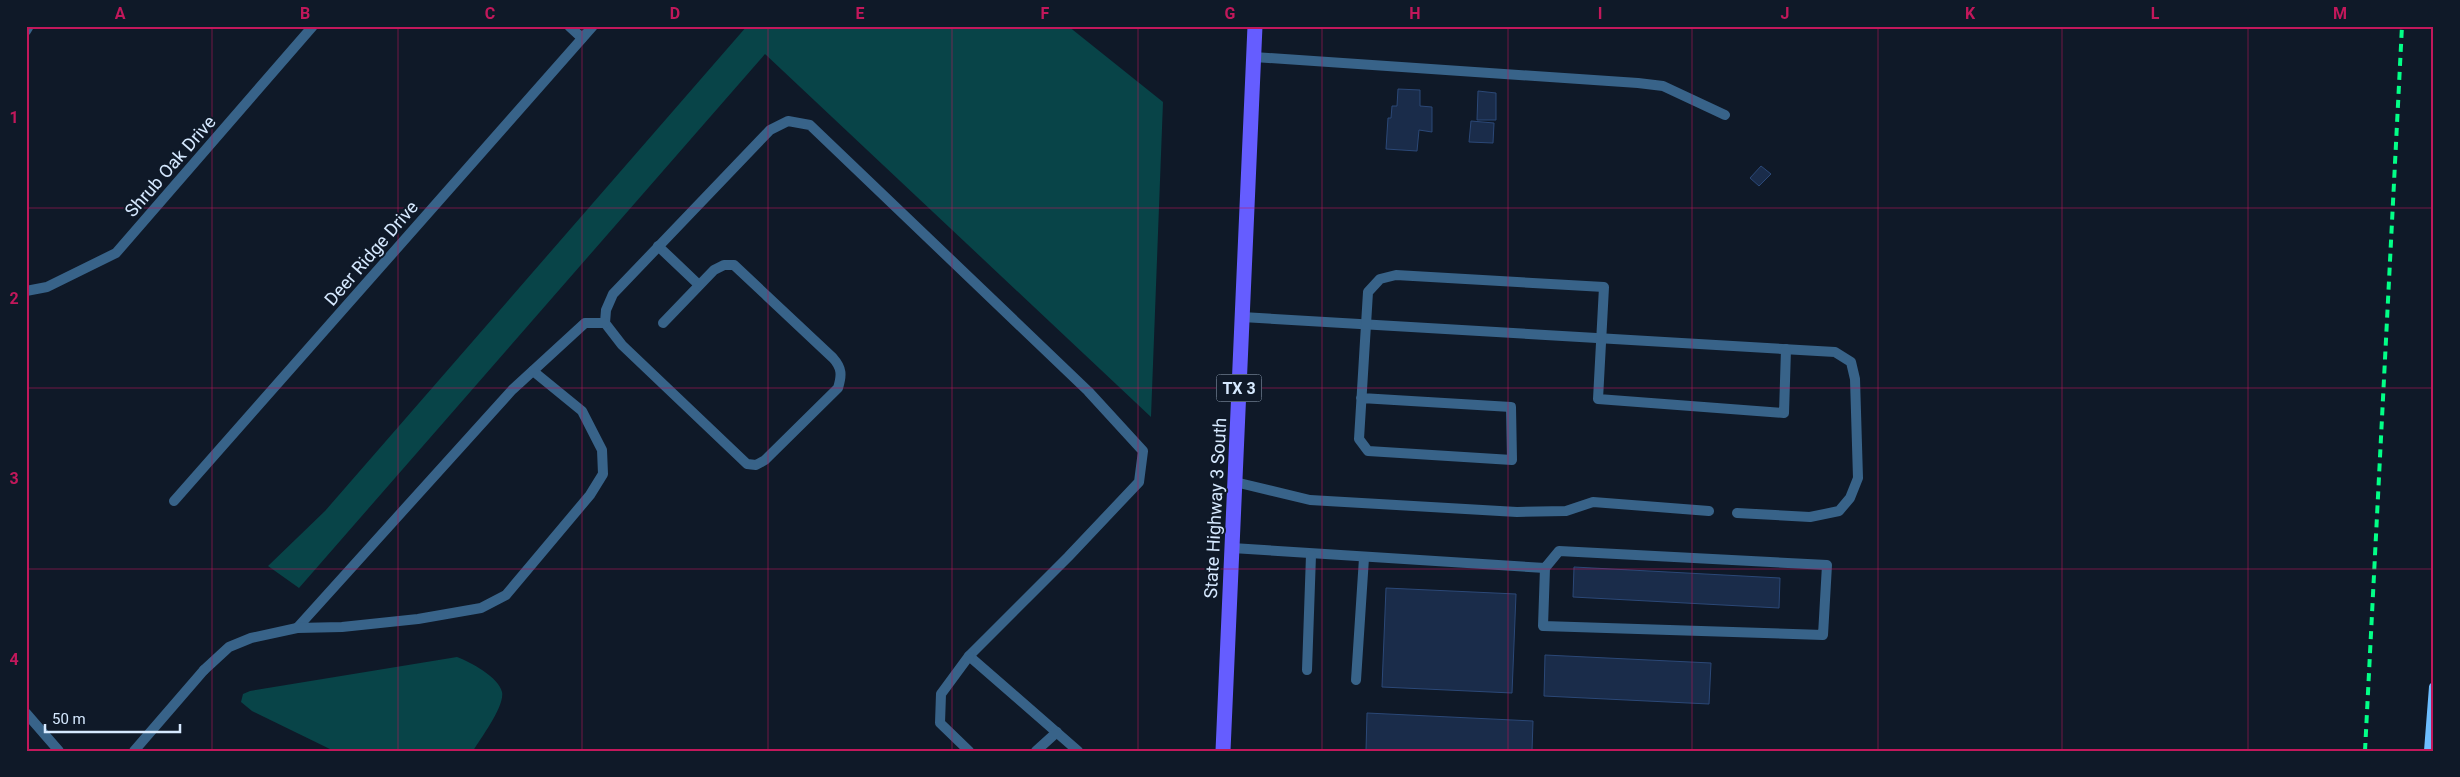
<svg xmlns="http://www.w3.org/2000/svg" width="2460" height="777" viewBox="0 0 2460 777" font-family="Roboto,sans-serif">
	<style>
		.water { fill: #084448 }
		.building { fill: #1a2c4a; stroke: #2b4877 }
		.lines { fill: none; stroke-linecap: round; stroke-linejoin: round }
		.lane { stroke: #386389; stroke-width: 10 }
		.street { stroke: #386389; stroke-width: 10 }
		.secondary { stroke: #6dbdff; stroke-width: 10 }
		.primary { stroke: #655dff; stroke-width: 15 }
		.rail { stroke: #02ff87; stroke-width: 4; stroke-dasharray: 8 6; stroke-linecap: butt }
		.grid { fill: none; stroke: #c2185b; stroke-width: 1; stroke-opacity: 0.55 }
		.labels { text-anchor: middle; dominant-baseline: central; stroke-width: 4; stroke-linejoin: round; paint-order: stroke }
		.shield { fill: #0f1928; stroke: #9aabbe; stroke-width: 1 }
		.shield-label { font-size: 16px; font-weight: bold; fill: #d6e9ff }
		.street-label { font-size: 18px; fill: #d6e9ff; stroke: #0f1928 }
		.neatline { fill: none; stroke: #c2185b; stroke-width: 2 }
		.grid-label { font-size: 16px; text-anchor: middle; font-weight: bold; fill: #c2185b }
	</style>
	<rect width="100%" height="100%" fill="#0f1928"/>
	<g class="water">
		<path d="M747,26H1068L1163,102L1151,417L765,54L299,588L268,566L325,511Z"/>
		<path d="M457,657C470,662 499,677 502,692C505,706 481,738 473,751H334L252,711L241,702L243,694L250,691Z"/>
	</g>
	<g class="building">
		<path d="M1398,89L1420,90V106L1432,107V132L1419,130L1417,151L1386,149L1388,118H1391L1392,106H1397Z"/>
		<path d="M1478,91L1496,93V120H1477Z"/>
		<path d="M1471,121L1494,123L1493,143L1469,142Z"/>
		<path d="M1761,166L1771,174L1759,186L1750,178Z"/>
		<path d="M1574,567L1780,578L1779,608L1573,597Z"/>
		<path d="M1386,588L1516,594L1512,693L1382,687Z"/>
		<path d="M1545,655L1711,663L1709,704L1544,696Z"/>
		<path d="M1367,713L1533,721L1532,751H1366Z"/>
	</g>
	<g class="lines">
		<g class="lane">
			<path d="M1254,57L1638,83L1663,86L1725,115"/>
			<path d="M658,246L699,285"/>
			<path d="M1242,317L1835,352L1851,362L1855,379L1858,478L1850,498L1839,511L1810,517L1737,513"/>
			<path d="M663,323L714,270L724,265H734L833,358C842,368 842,375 838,388L765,460L756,465L747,464L622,345L605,323L606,310L613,294L770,130L788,121L810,125L1088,391L1143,451L1139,482L1068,557L969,656L1078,751"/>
			<path d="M1361,398L1511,407L1512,460L1368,451L1359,439L1368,292L1380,279L1396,275L1604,287L1598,399L1784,413L1786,349"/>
			<path d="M1235,482L1310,500L1517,512L1566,511L1593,502L1709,511"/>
			<path d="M1232,548L1545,568L1543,626L1823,635L1827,565L1559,551L1545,568"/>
			<path d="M297,628L512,390L585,323H605"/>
			<path d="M204,670L229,647L251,638L297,628L342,627L418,619L481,608L506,595L590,495L603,474L602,450L582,411L533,371"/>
			<path d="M1307,670L1311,555"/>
			<path d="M1356,680L1364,558"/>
			<path d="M969,751L940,723L941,694L969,656"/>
			<path d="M1036,751L1057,732"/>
		</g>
		<g class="street">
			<path d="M569,26L582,38"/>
			<path d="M26,31L29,26"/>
			<path d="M26,291L47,287L116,253L313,26"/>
			<path d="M174,501L593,26"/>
			<path d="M26,713L59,751"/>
			<path d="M134,751L204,670"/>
		</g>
		<path class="secondary" d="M2429,751L2434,687"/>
		<path class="primary" d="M1223,751L1255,26"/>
		<path class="rail" d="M2365,751L2402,26"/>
	</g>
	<path class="grid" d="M212,26V751M398,26V751M582,26V751M768,26V751M952,26V751M1138,26V751M1322,26V751M1508,26V751M1692,26V751M1878,26V751M2062,26V751M2248,26V751M26,208H2434M26,388H2434M26,569H2434"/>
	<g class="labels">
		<rect class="shield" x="1216.5" y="374.5" width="45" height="27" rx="4"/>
		<g class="shield-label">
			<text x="1239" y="388">TX 3</text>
		</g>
		<g class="street-label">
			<text transform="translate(170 166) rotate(-49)">Shrub Oak Drive</text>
			<text transform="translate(371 253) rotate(-49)">Deer Ridge Drive</text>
			<text transform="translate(1215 508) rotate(-87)">State Highway 3 South</text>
		</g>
	</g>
	<rect width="2460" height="777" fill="none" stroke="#0f1928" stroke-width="55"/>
	<path d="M45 724v8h135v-8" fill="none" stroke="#d6e9ff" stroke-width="2.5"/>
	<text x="52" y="724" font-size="15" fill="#d6e9ff" stroke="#0f1928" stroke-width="4" paint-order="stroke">50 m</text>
	<rect x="28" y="28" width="2404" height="722" class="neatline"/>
	<g class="grid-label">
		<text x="120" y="19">A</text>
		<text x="305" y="19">B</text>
		<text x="490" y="19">C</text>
		<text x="675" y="19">D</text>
		<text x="860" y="19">E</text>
		<text x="1045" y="19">F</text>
		<text x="1230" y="19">G</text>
		<text x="1415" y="19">H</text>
		<text x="1600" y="19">I</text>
		<text x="1785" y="19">J</text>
		<text x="1970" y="19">K</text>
		<text x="2155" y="19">L</text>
		<text x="2340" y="19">M</text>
		<text x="14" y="123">1</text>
		<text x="14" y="304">2</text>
		<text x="14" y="484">3</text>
		<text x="14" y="665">4</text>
	</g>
</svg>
